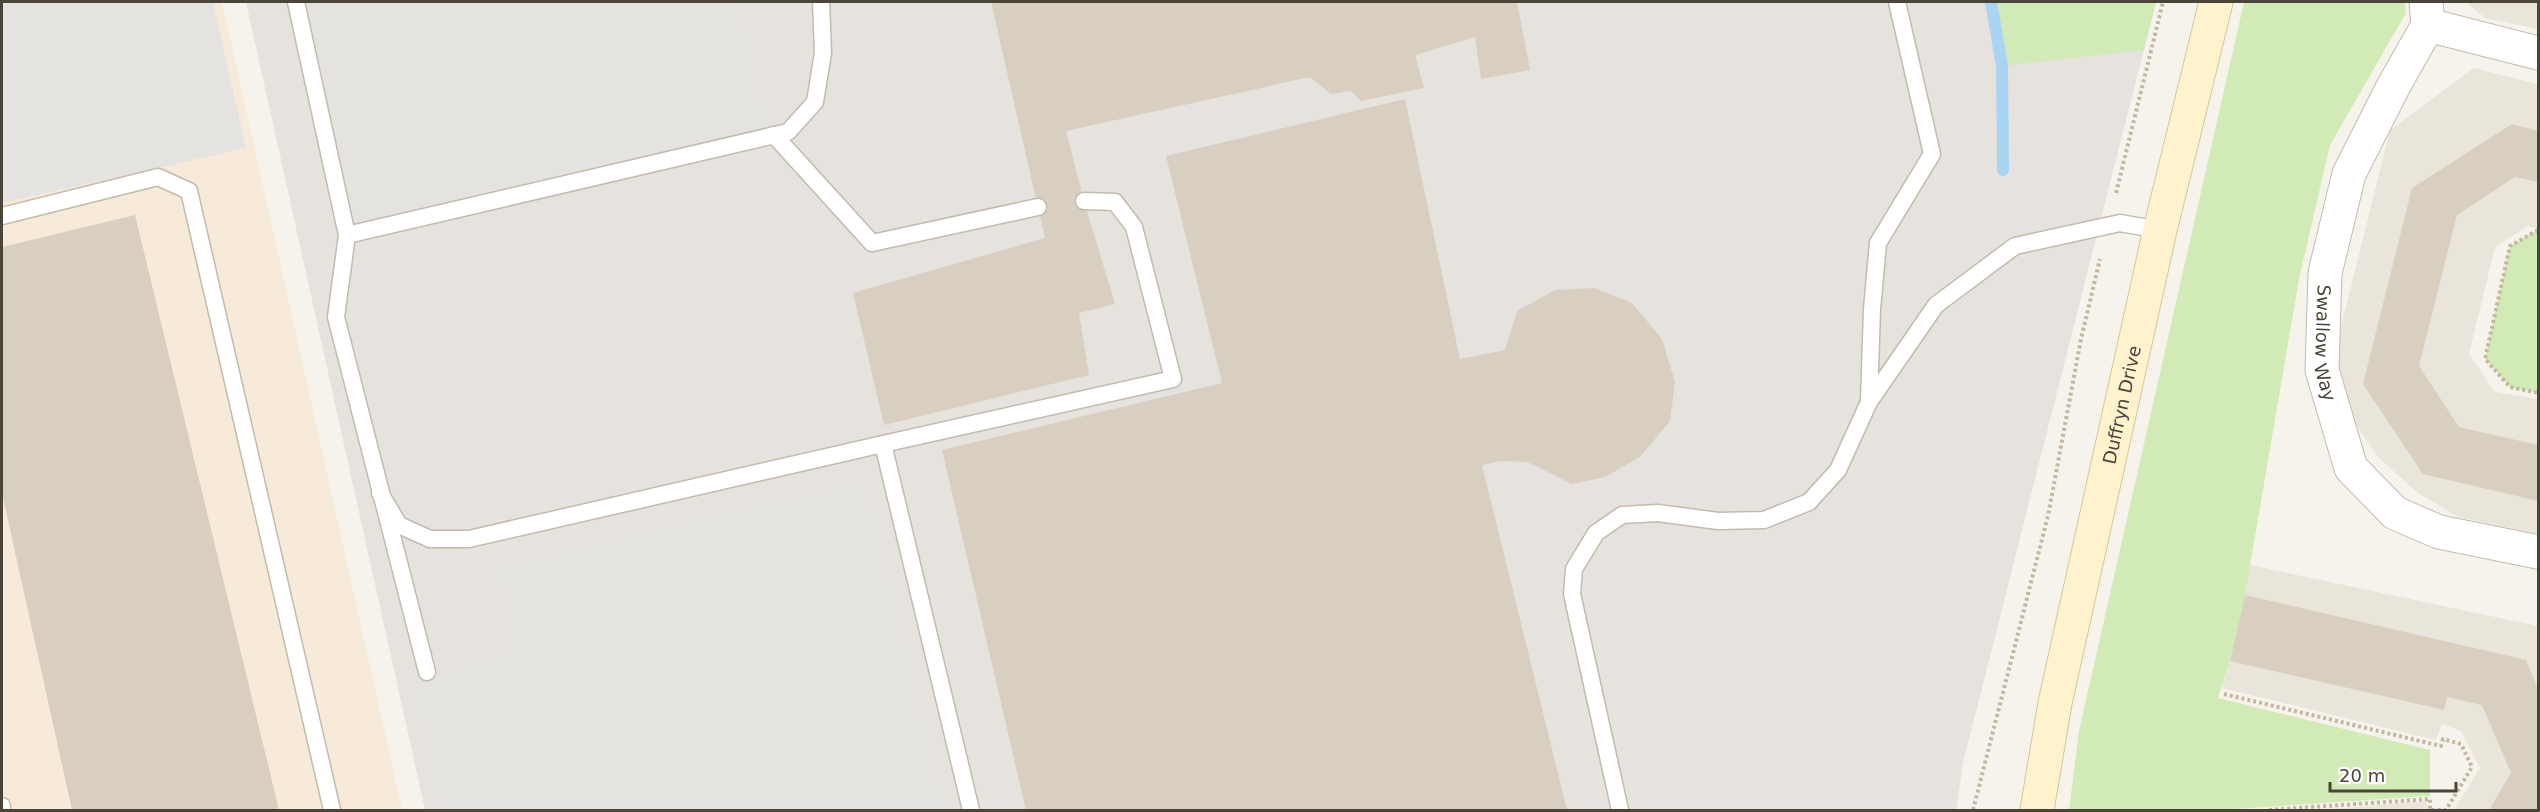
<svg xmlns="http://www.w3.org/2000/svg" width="2540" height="812" viewBox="0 0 2540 812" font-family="'DejaVu Sans',sans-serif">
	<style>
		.residential { fill: #eae5da }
		.commercial { fill: #f7ead8 }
		.industrial { fill: #e6e2dd }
		.green { fill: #d2eab5 }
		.parking { fill: #e5e3e0 }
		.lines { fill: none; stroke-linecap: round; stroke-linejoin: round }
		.stream { stroke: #a9d4f2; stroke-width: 12 }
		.building { fill: #d8cfc1 }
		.lane-casing { stroke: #c2bbae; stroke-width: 19 }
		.street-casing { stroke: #c2bbae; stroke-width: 35 }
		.secondary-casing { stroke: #d6c79b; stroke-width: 35 }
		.path { stroke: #c4b79f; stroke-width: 4; stroke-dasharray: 3 3; stroke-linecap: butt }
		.lane { stroke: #fff; stroke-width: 16 }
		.street { stroke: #fff; stroke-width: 33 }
		.secondary { stroke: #fff3cd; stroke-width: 33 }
		.labels { text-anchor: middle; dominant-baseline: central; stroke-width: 4.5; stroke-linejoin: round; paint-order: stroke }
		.street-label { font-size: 18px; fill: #4b4439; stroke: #fff }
	</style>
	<rect width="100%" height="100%" fill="#f6f3ec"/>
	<g class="residential">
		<path d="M2466,2H2538V29L2485,18Z"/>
		<path d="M2474,68L2538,84V229L2528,226L2495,247L2469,354L2495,392L2538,399V534L2458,517L2418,493L2379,458L2357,426L2339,383L2338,339L2390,130Z"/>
		<path d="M2250,565L2538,626V810H2454L2480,768L2461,731L2442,724L2436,740L2222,688L2230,661Z"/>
		<path d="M2427,801V810H2319Z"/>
	</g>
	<path class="commercial" d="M2,2H222L402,810H2Z"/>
	<path class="industrial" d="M246,2H2156L1963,763L1956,810H425Z"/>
	<g class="green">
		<path d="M1991,2H2156L2144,50L2002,66Z"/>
		<path d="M2244,2H2405L2406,13L2330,145L2299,279L2245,595L2230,661L2218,698L2430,750V796L2219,810H2069L2079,731Z"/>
		<path d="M2537,230H2538V393L2510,387L2485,359L2510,246Z"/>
	</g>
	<g class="parking">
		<path d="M2,2H213L246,148L2,203Z"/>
		<path d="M296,2H742L774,135L347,235Z"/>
		<path d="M869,478L948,810H438L407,677L513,652L494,568Z"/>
	</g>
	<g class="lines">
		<path class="stream" d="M1991,2L2002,66L2003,170"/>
	</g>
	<g class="building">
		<path d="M991,2H1517L1530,70L1481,79L1475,37L1415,55L1424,88L1361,101L1351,91L1331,94L1310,77L1066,131L1084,201L1115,304L1079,313L1089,375L884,425L853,293L1045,238Z"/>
		<path d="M1405,99L1460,359L1505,350L1517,311L1555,290L1595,288L1632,303L1662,339L1675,382L1670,421L1640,457L1605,477L1572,484L1527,462L1501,461L1482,465L1567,810H1026L942,450L1222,383L1166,156Z"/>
		<path d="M2512,124L2538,131V182L2515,177L2457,215L2419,366L2459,427L2538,445V501L2423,474L2363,384L2412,188Z"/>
		<path d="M135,215L279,810H72L2,493V247Z"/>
		<path d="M2245,595L2526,660L2538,689V810H2489L2511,773L2482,705L2447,697L2444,710L2230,661Z"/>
	</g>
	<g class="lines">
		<g class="lane-casing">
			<g id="lane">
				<path d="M296,2L347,235L336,317L427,672"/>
				<path d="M774,135L872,243L1038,207"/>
				<path d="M2,216L158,177L189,191L332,810"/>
				<path d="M347,235L788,132L815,102L823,53L821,2"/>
				<path d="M1869,402L1872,309L1878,243L1932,154L1897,2"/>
				<path d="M883,444L1173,379L1134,227L1115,202L1084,201"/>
				<path d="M380,493L399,525L430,539H469L883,444L971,810"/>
				<path d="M2,806V810"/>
				<path d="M1620,810L1572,594L1574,569L1596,533L1622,515L1658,513L1718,521L1764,520L1809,502L1838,470L1869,402L1936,305L2015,246L2120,223L2160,230"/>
			</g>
		</g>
		<g class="street-casing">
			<g id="street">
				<path id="s1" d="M2426,2L2428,25L2393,87L2349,174L2325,273L2322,370L2351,468L2395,513L2439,532L2538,552"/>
				<path d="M2428,25L2538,53"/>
			</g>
		</g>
		<g class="secondary-casing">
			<g id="secondary">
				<path id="s2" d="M2037,810L2055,703L2160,230L2216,2"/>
			</g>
		</g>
		<g class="path">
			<path d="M2116,193L2163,2"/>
			<path d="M2538,230L2510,246L2485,359L2510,387L2538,393"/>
			<path d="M2224,694L2441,746L2443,739L2461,744L2472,767L2446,810H2430V799L2268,810"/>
			<path d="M1973,810L2048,516L2081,339L2100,259"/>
		</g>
		<use href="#lane" class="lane"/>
		<use href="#street" class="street"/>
		<use href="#secondary" class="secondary"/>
	</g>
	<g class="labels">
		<g class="street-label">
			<text stroke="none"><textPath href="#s1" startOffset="364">Swallow Way</textPath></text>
			<text stroke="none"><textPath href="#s2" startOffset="414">Duffryn Drive</textPath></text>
		</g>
	</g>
	<rect width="2540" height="812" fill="none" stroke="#4b4439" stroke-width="6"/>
	<path d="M2330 782v9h126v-9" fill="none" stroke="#4b4439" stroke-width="3"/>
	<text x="2339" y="782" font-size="18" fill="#4b4439" stroke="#ffffff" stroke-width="4.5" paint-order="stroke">20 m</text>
</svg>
